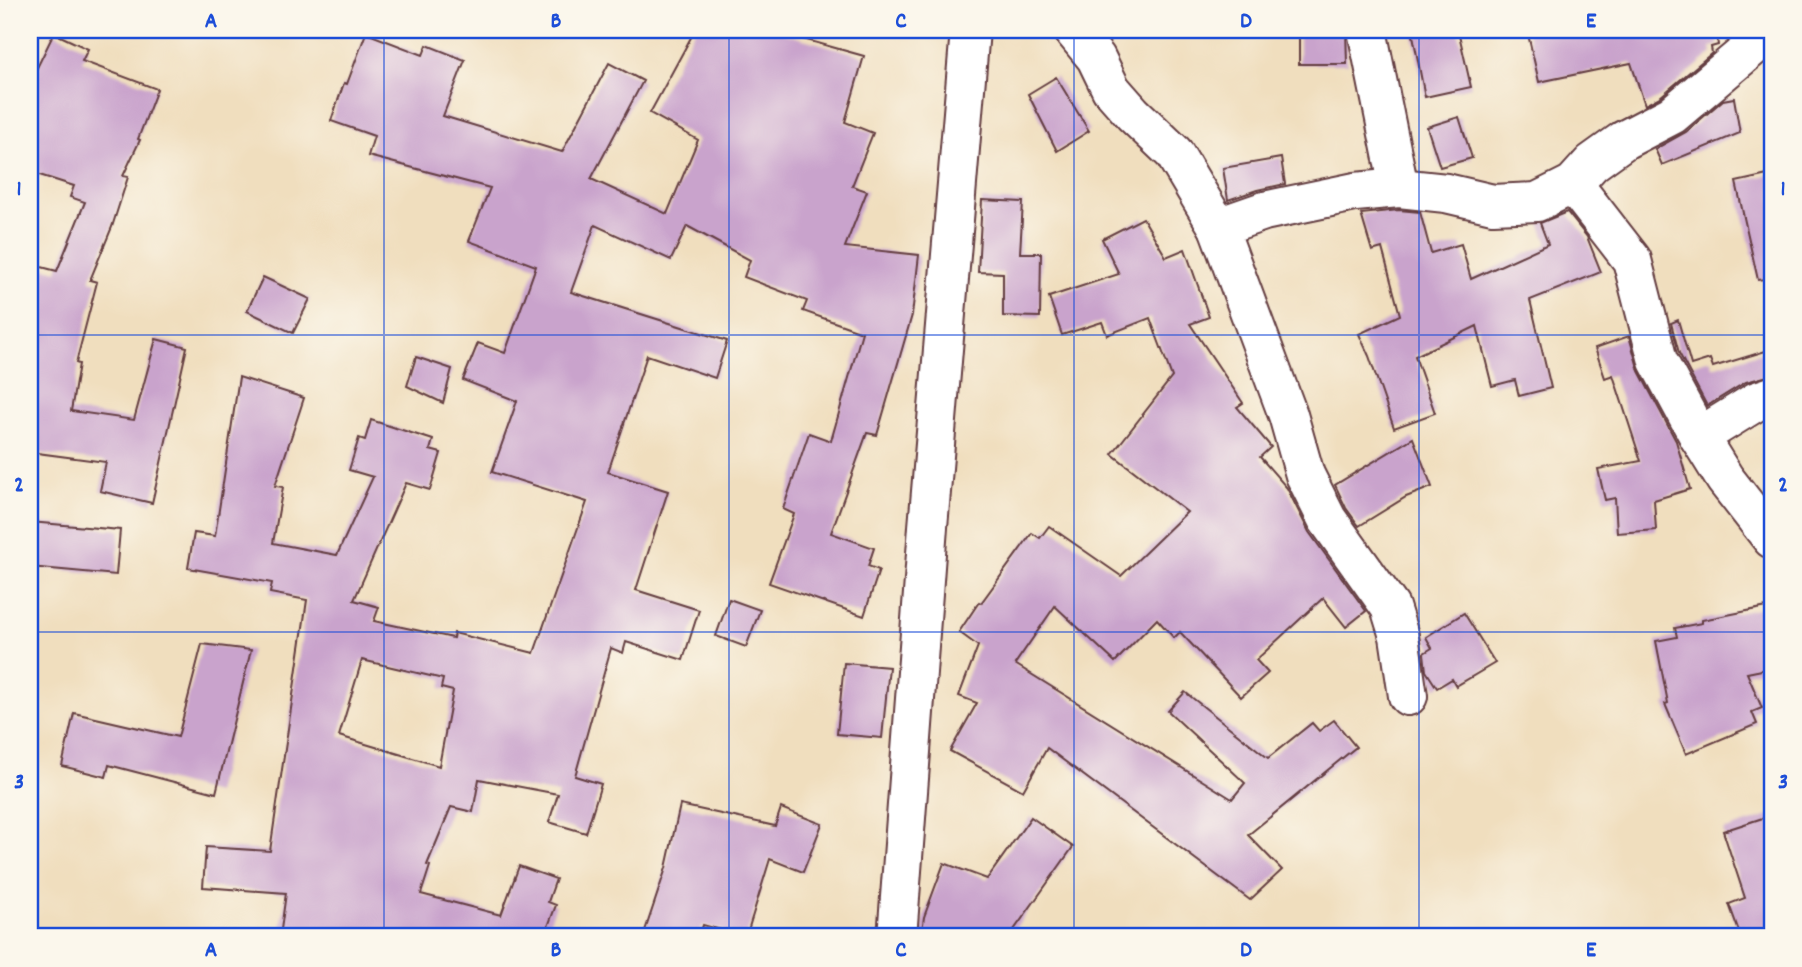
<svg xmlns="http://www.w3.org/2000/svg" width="1802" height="967" viewBox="0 0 1802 967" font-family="Dekko,sans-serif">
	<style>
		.building { fill: #c9a3cc; fill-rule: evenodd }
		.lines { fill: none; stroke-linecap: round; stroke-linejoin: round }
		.minor-casing { stroke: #633c41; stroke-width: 42 }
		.minor { stroke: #fff; stroke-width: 38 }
		.grid { fill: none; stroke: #1d4ed8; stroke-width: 2; stroke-opacity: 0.55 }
		.neatline { fill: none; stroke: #1d4ed8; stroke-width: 2.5 }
		.grid-label { font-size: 23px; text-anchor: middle; font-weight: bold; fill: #1d4ed8 }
	</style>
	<rect width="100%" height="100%" fill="#fbf7ec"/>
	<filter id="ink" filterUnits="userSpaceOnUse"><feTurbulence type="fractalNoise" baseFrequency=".0143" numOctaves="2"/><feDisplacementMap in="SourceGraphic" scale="14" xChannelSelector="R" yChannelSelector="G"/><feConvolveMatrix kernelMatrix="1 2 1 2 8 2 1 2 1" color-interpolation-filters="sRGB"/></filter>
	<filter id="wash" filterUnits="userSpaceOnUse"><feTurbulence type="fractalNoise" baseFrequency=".00686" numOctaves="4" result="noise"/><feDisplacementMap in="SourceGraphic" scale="28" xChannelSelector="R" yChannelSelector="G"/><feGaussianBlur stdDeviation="1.57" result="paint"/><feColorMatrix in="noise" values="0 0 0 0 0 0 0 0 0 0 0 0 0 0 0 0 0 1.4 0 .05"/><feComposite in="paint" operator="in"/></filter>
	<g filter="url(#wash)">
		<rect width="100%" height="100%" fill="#f0debe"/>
		<g id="blocks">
			<g class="building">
				<path d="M695,30H771L864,56L845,122L873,133L852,186L867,191L845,247L919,255L912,315L877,435L867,433L831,533L874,548L868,566L879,570L864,616L769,583L794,514L783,509L809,433L831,441L862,332L803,311L807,301L744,277L750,260L687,226L671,260L595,225L571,292L727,341L715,378L647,355L608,472L668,491L636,590L699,610L683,660L626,642L623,653L611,648L575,776L601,784L586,833L549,822L558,794L479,779L473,812L451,807L427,865L430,866L421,894L501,915L519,866L556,879L548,902L556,905L544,937H280L286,893L203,887L206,847L270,851L307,600L270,593L272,583L188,568L194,533L215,536L239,377L304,398L275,486L283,487L273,543L337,555L373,477L349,470L359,438L365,440L371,420L433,440L430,450L441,453L430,490L406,483L354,600L379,607L374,621L453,638L454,633L534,653L587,502L492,472L517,401L463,380L478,343L505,353L536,266L469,241L490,188L368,156L374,136L331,121L344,83L347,84L366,33L423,55L427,45L465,60L443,116L562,152L609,63L643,81L591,179L667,214L698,140L650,113ZM362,660L443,679L441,688L453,691L439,766L339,736Z"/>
				<path d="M1299,30H1346L1347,64H1299Z"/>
				<path d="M1412,30H1458L1471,87L1425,97Z"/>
				<path d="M1527,30H1716L1718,45L1711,47L1712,53L1660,97L1645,105L1631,63L1539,82Z"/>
				<path d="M54,33L88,49L82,61L157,89L138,139L140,140L123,176L128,177L112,227L90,280L97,282L76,363L79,364L71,411L134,420L156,339L187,347L152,503L100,491L106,462L30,452V264L57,271L85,202L70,197L74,186L30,172V82Z"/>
				<path d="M1056,77L1089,131L1057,151L1028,94Z"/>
				<path d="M1734,98L1740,133L1662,165L1655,149L1686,132L1723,100Z"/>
				<path d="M1459,117L1472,158L1440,167L1427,127Z"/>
				<path d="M1281,158L1285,184L1257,190L1228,200L1223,168Z"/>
				<path d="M1772,174V278L1758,280L1736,182Z"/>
				<path d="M982,200L1023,202L1020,253H1041L1040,317L1003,316V273L978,272Z"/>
				<path d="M1399,210L1420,212L1431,253L1461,244L1471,279L1548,244L1540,223L1567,212L1587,237L1601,272L1530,300L1551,388L1519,396L1515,380L1492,386L1477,326L1415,356L1435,413L1394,428L1369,356L1359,334L1400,315L1382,248L1372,251L1361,214Z"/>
				<path d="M1143,218L1166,257L1185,249L1209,317L1190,324L1243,403L1237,407L1271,447L1260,457L1287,488L1309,532L1366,611L1346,627L1323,598L1256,660L1268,673L1241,697L1180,632L1174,638L1157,619L1115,662L1055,606L1015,664L1232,799L1245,783L1168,711L1185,692L1268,758L1312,723L1319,731L1334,720L1356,747L1248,835L1282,870L1250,900L1047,748L1023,791L950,751L977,703L959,696L978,646L959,632L979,602L981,603L1032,533L1040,538L1049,526L1121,576L1187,512L1112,454L1172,377L1150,318L1107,335L1102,322L1062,335L1049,297L1119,274L1102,239Z"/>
				<path d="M263,277L310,299L293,333L247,311Z"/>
				<path d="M1678,320L1691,365L1710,359L1713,367L1772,349V375L1746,382L1707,406L1679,353L1671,323Z"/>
				<path d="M1629,336L1639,371L1676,441L1690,489L1654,500L1656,530L1617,533L1615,498L1605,500L1598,469L1641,461L1613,375L1605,378L1595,348Z"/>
				<path d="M416,357L452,369L443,403L407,386Z"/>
				<path d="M1413,438L1432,487L1406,497L1359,526L1346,508L1335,485Z"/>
				<path d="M30,522L120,530L116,575L30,567Z"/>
				<path d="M729,599L760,610L746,647L716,636Z"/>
				<path d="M1772,606V668L1747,673L1762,708L1752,712L1757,724L1686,754L1665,704L1668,703L1656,641L1677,637L1675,628L1702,623V620Z"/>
				<path d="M1464,613L1495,663L1456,686L1452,679L1437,688L1426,671L1424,653L1432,648L1426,637Z"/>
				<path d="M202,644L251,650L216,793L109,765L106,777L62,766L74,713L178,737Z"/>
				<path d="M844,663L889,667L882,738L837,734Z"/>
				<path d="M680,805L775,826L781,808L822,824L803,872L770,859L746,937L703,925L699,937H643L666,868Z"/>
				<path d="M1772,815V937H1757V934L1741,937L1729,904L1745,898L1723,831Z"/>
				<path d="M1031,817L1073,847L1009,937H921L924,917L944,863L987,879Z"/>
			</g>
		</g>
	</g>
	<g filter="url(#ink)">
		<use href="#blocks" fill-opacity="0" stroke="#633c41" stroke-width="2"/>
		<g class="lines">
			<g class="minor-casing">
				<g id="minor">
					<path d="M1073,30L1096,58L1111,89L1133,114L1174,153L1218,227L1288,415L1305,475L1327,519L1390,607L1399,636L1408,696"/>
					<path d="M1367,30L1399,188"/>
					<path d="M1573,184L1632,260L1658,361L1699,437L1725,479L1772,539"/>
					<path d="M1218,227L1264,211L1355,192L1399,188L1446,193L1493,204L1537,202L1573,184L1592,163L1624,140L1672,115L1769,33"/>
					<path d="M1699,437L1757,401L1772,396"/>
					<path d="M897,937L928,527L970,30"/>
				</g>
			</g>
			<use href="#minor" class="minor"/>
		</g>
	</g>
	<path class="grid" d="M384,30V937M729,30V937M1074,30V937M1419,30V937M30,335H1772M30,632H1772"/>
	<rect width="1802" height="967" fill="none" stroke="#fbf7ec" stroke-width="77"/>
	<rect x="38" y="38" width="1726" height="890" class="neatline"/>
	<g class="grid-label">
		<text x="211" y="27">A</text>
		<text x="556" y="27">B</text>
		<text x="901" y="27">C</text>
		<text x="1246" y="27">D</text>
		<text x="1591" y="27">E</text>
		<text x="19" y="195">1</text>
		<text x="1783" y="195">1</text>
		<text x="19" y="491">2</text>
		<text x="1783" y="491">2</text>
		<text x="19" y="788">3</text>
		<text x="1783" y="788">3</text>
		<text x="211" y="956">A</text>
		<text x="556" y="956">B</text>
		<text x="901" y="956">C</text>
		<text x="1246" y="956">D</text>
		<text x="1591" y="956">E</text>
	</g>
</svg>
